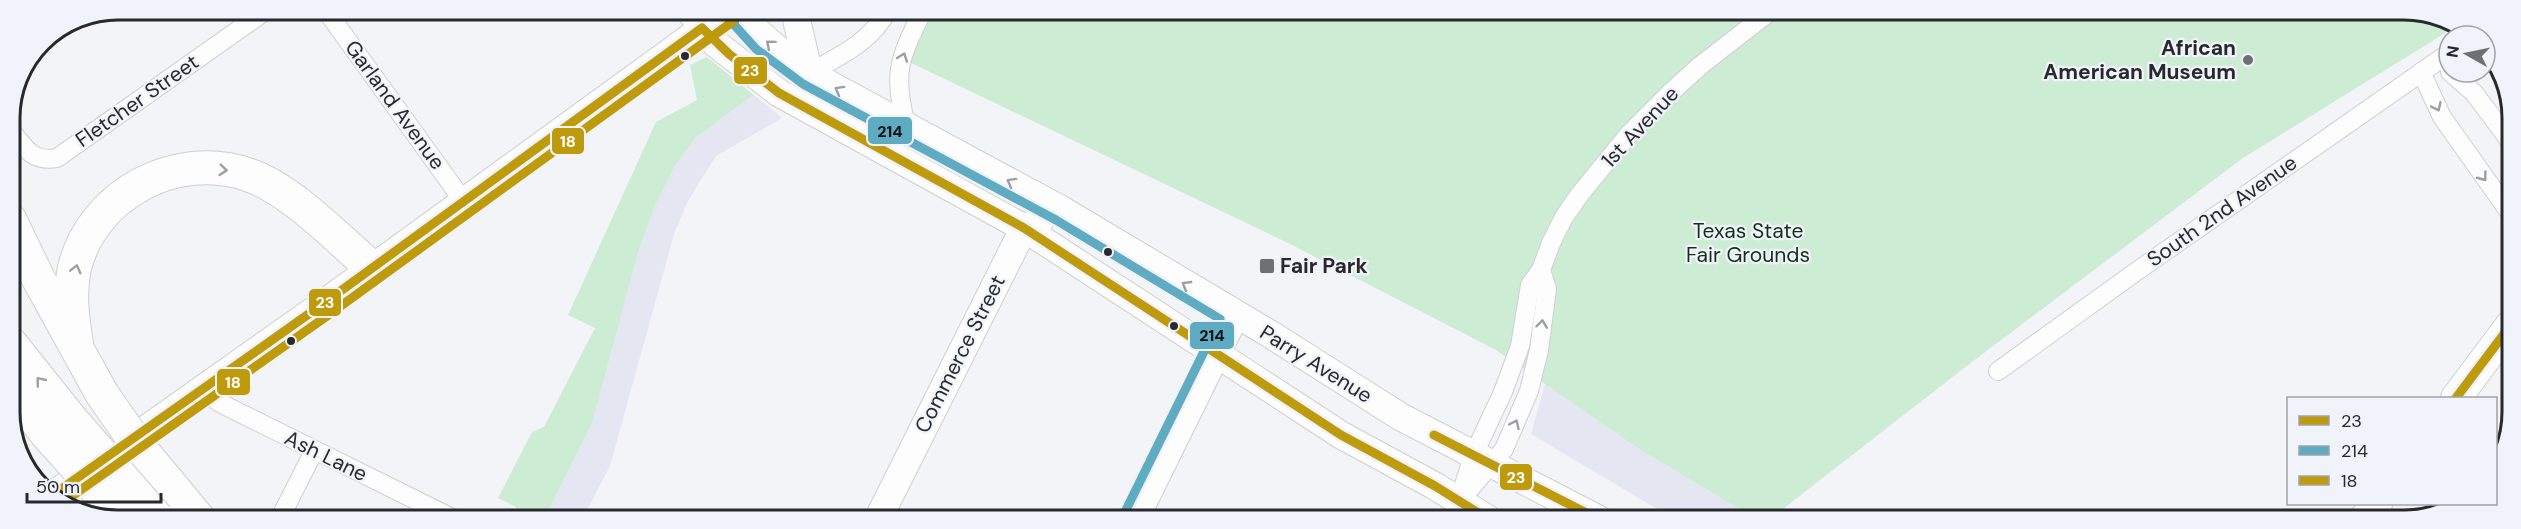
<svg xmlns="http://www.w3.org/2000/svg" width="2521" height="529" viewBox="0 0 2521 529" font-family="'DM Sans',sans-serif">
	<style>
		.built { fill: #e4e6f1 }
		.green { fill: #ccedd3 }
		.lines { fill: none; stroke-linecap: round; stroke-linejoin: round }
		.street-casing { stroke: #cfcfd2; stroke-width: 20 }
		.secondary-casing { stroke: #cfcfd2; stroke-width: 29 }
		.primary-casing { stroke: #cfcfd2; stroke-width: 32 }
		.highway-casing { stroke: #cfcfd2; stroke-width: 35 }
		.street { stroke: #fdfdfe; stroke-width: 18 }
		.secondary { stroke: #fdfdfe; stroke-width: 27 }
		.primary { stroke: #fdfdfe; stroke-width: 30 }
		.highway { stroke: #fdfdfe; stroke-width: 33 }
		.highway-bridge-casing { stroke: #cfcfd2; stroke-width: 35; stroke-linecap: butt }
		.highway-bridge { stroke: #fdfdfe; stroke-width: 33 }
		.bus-1-casing { stroke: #f1f3fa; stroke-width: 14 }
		.bus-2-casing { stroke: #f1f3fa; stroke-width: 14 }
		.bus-3-casing { stroke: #f1f3fa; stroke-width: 14 }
		.bus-1 { stroke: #be9b0d; stroke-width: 9 }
		.bus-2 { stroke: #5eabc2; stroke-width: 9 }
		.bus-3 { stroke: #be9b0d; stroke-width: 9 }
		.oneway { stroke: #9d9ea0 }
		.bus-dot { fill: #28292c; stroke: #f1f3fa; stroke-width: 2 }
		.poi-dot { fill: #6f7073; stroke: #f1f3fa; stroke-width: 2 }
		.labels { text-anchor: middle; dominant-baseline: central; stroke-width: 4.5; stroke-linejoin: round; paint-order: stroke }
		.poi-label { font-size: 21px; font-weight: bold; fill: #28292c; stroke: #f1f3fa; text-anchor: end }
		.street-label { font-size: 21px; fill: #28292c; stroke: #f1f3fa }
		.park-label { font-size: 21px; fill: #103117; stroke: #f1f3fa }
		.rim { fill: none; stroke: #28292c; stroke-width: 3 }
		.line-badge { stroke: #f1f3fa; stroke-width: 2 }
		.badge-label { font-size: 16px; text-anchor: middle; font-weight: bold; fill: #fff }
		.pale-badge-label { font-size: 16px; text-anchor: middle; font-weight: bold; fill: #111 }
	</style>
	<rect width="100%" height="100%" fill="#f3f4f8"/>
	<g class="built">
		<path d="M754,95L782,118L716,156L700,181L687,203L674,234L610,466L583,518H545L592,424L639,249L655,206L674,168L695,138Z"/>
		<path d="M1545,384L1636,447L1756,519H1674L1531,434Z"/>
	</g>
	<g class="green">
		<path d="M933,10L2424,11L2455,27L2243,158L1968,365L1770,519H1756L1636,447L1496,350L1288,243L909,62Z"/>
		<path d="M707,57L754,95L695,138L674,168L655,206L639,249L592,424L545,518H514L516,507L498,498L532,432L544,427L595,328L568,315L656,122L697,100L690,65Z"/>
	</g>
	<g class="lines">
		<g class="street-casing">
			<g id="street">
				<path d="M325,9L464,202"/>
				<path d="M2421,72L2442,117L2510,213"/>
				<path d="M2450,72L2474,93L2510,141"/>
				<path d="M809,73C840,56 871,42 888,10"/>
				<path d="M906,125C892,71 900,58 923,10"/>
				<path d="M9,128C24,146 31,163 57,158L268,9"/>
				<path d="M1998,371L2137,271L2449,53"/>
				<path d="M206,387L218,402L452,518"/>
				<path d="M1463,497L1504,449L1529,391L1539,350L1547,289L1541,270"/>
				<path d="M1459,501L1473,456L1503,392L1520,346L1530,285L1541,270L1551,243L1564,217L1580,194L1630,133L1670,93L1701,65L1772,10"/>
				<path d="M280,518L314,451"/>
			</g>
		</g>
		<g class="secondary-casing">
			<g id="secondary">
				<path d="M689,10L715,43L779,93L1024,228L1341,435L1435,486L1488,519"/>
				<path d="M737,10C762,39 790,61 823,81L1062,210L1270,334L1401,417L1598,519"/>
				<path d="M796,10L797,22L809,73"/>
				<path d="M53,495L320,306L728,10"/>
				<path d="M878,519L1024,228L1040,221"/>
				<path d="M1135,519L1236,314"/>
			</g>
		</g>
		<g class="primary-casing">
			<g id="primary">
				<path d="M2456,398L2510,326"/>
				<path d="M2363,520L2377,504"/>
			</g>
		</g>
		<g class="highway-casing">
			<g id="highway">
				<path d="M10,220L38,278L102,394"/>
				<path d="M11,344L70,418"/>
				<path d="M77,347C73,322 69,296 74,270C91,195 176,149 249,175C292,190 337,238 372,268"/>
				<path d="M11,387L45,432"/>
				<path d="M139,447L198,518"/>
			</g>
		</g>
		<use href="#street" class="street"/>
		<use href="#secondary" class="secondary"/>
		<use href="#primary" class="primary"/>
		<use href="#highway" class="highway"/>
		<g class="highway-bridge-casing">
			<g id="highway-bridge">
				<path d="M102,394L139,447"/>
				<path d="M70,418L157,518"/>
				<path d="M45,432L122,518"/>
			</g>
		</g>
		<use href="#highway-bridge" class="highway-bridge"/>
		<g class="bus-1-casing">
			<g id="bus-1">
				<path d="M2456,398L2510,326"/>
				<path d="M1434,435L1598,519"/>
				<path d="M53,495L320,306L702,28L729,54L779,93L1024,228L1341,435L1435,486L1488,519"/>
			</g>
		</g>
		<g class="bus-2-casing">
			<path id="bus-2" d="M728,18L756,49L803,84L1056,220L1220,319L1124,514"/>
		</g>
		<g class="bus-3-casing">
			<path id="bus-3" d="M65,501L327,316L735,20"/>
		</g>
		<use href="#bus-1" class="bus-1"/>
		<use href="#bus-2" class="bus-2"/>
		<use href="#bus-3" class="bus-3"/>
	</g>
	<defs><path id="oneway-chevron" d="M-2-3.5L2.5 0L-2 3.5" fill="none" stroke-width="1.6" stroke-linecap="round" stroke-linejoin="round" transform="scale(1.5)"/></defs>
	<g class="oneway">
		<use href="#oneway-chevron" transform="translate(770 44) rotate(-140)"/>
		<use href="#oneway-chevron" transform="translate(903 57) rotate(-70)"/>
		<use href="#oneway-chevron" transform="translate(839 90) rotate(-151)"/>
		<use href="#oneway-chevron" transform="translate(2437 107) rotate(65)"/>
		<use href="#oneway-chevron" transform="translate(223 170) rotate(6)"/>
		<use href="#oneway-chevron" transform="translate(2483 177) rotate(53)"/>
		<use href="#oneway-chevron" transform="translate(1011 182) rotate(-151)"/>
		<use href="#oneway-chevron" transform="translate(76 269) rotate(-76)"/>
		<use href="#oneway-chevron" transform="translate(1186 285) rotate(-150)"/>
		<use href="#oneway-chevron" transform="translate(1542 324) rotate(-83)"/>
		<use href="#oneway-chevron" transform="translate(40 381) rotate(-129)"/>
		<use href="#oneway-chevron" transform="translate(1515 424) rotate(-65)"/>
	</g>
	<g class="bus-dot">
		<circle cx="685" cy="56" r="5"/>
		<circle cx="1108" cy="252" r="5"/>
		<circle cx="1174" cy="326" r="5"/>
		<circle cx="291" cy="341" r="5"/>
	</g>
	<g class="poi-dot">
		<circle cx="2248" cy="60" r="6"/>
		<rect x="1259" y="258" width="16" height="16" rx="3"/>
	</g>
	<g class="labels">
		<g class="poi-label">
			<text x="2236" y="48">African<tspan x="2236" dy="24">American Museum</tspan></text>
			<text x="1280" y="266" text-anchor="start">Fair Park</text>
		</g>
		<g class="street-label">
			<text transform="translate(137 101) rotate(-35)">Fletcher Street</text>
			<text transform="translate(395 105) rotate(54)">Garland Avenue</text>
			<text transform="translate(1640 127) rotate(-47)">1st Avenue</text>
			<text transform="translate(2222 211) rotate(-35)">South 2nd Avenue</text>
			<text transform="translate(960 354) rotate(-63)">Commerce Street</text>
			<text transform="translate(1316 364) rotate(32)">Parry Avenue</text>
			<text transform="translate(326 456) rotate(26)">Ash Lane</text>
		</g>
		<g class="park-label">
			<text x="1748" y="231">Texas State<tspan x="1748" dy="24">Fair Grounds</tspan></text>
		</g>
	</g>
	<path d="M0 0H2521V529H0ZM118 20H2404A98 98 0 0 1 2502 118V412A98 98 0 0 1 2404 510H118A98 98 0 0 1 20 412V118A98 98 0 0 1 118 20Z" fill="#f1f3fa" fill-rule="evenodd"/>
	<path class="rim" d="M118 20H2404A98 98 0 0 1 2502 118V412A98 98 0 0 1 2404 510H118A98 98 0 0 1 20 412V118A98 98 0 0 1 118 20Z"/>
	<g class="line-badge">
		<rect x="733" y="56" width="35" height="29" rx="6" fill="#be9b0d"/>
		<rect x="867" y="116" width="46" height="29" rx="6" fill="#5eabc2"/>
		<rect x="551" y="127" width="34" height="28" rx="6" fill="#be9b0d"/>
		<rect x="308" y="288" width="34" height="29" rx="6" fill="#be9b0d"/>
		<rect x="1189" y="321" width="46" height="29" rx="6" fill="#5eabc2"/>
		<rect x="216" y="368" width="35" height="28" rx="6" fill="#be9b0d"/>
		<rect x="1499" y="463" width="34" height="28" rx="6" fill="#be9b0d"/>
	</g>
	<g class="badge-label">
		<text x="750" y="76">23</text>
		<text x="568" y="147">18</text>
		<text x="325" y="308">23</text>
		<text x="233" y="388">18</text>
		<text x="1516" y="483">23</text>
	</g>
	<g class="pale-badge-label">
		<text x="890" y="137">214</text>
		<text x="1212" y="341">214</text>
	</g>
	<rect x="2287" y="397" width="210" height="108" fill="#f1f3fa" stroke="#a1a2a8" stroke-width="1.5"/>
	<rect x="2299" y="416" width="30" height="9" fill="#be9b0d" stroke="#a1a2a8" stroke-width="1.5"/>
	<text x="2341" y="427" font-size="18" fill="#28292c">23</text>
	<rect x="2299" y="446" width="30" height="9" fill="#5eabc2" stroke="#a1a2a8" stroke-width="1.5"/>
	<text x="2341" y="457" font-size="18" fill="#28292c">214</text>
	<rect x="2299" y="476" width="30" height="9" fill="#be9b0d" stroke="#a1a2a8" stroke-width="1.5"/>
	<text x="2341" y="487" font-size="18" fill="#28292c">18</text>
	<g transform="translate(2467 54) rotate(279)"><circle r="28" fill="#f1f3fa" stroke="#a1a2a8" stroke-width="1.5"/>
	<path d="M0-4.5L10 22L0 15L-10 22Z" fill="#6f7073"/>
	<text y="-9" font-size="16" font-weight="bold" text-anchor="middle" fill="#28292c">N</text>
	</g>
	<path d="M27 493v9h134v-9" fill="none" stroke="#28292c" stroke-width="3"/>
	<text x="36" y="493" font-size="18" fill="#28292c" stroke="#f1f3fa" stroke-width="4.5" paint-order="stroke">50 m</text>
</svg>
